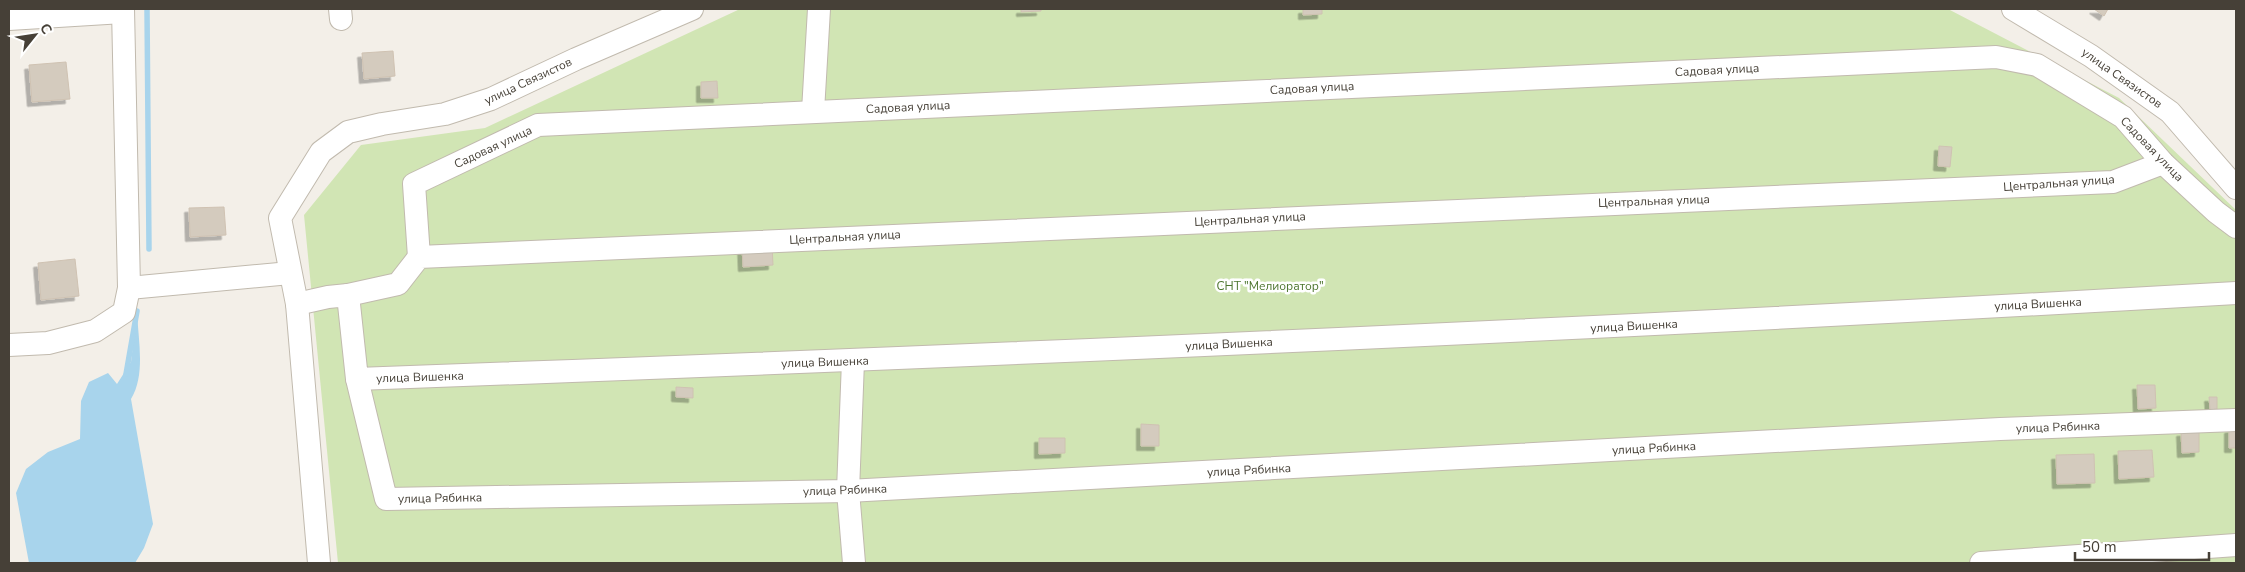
<svg xmlns="http://www.w3.org/2000/svg" width="2245" height="572" viewBox="0 0 2245 572" font-family="'Nunito Sans',sans-serif">
	<style>
		.green { fill: #d1e5b4 }
		.water { fill: #a8d4ec }
		.lines { fill: none; stroke-linecap: round; stroke-linejoin: round }
		.stream { stroke: #a8d4ec; stroke-width: 5.5 }
		.building { fill: #d4cbbe; stroke: #cfc2b2; filter: url(#shadow) }
		.minor-casing { stroke: #c1baae; stroke-width: 24 }
		.minor { stroke: #fff; stroke-width: 22 }
		.labels { text-anchor: middle; dominant-baseline: central; stroke-width: 5; stroke-linejoin: round; paint-order: stroke }
		.street-label { font-size: 12px; fill: #464037; stroke: #fff }
		.park-label { font-size: 12px; fill: #4c752e; stroke: #fff }
	</style>
	<defs>
		<filter id="shadow"><feDropShadow dx="-4.5" dy="4.5" stdDeviation="0" flood-color="#0004"/></filter>
	</defs>
	<rect width="100%" height="100%" fill="#f3efe8"/>
	<path class="green" d="M740,9H1948L2119,98L2236,210V563H338L304,215L361,145L485,128Z"/>
	<path class="water" d="M137,311C138,340 146,374 131,399L153,524L144,548L135,563H29L16,493L26,469L48,452L80,439L81,401L89,382L108,373L117,384L131,362Z"/>
	<g class="lines">
		<g class="stream">
			<path d="M147,9L149,249"/>
			<path d="M126,374L137,311"/>
		</g>
	</g>
	<g class="building">
		<path d="M1021,9H1041V11L1021,12Z"/>
		<path d="M1303,9H1322V14L1303,15Z"/>
		<path d="M2094,9H2108L2104,16Z"/>
		<path d="M393,51L395,76L364,79L362,53Z"/>
		<path d="M66,62L70,99L32,102L29,65Z"/>
		<path d="M717,81L718,98H701V82Z"/>
		<path d="M1939,146L1952,147L1950,167L1938,166Z"/>
		<path d="M224,207L226,235L190,237L189,208Z"/>
		<path d="M772,244L773,265L743,267L742,246Z"/>
		<path d="M75,259L79,296L41,300L38,263Z"/>
		<path d="M2137,385H2155L2156,408L2138,409Z"/>
		<path d="M676,387L693,388V398L676,397Z"/>
		<path d="M2209,397H2217V409L2210,410Z"/>
		<path d="M1141,424L1159,425V446H1141Z"/>
		<path d="M2236,428V448H2229V429Z"/>
		<path d="M2199,431V452L2182,453L2181,432Z"/>
		<path d="M1039,438H1065V453L1039,454Z"/>
		<path d="M2152,450L2154,477L2119,479L2118,451Z"/>
		<path d="M2094,454L2095,483L2057,484L2056,455Z"/>
	</g>
	<g class="lines">
		<g class="minor-casing">
			<g id="minor">
				<path d="M340,9L341,19"/>
				<path d="M2013,9L2091,56L2170,112L2236,188"/>
				<path d="M9,19L123,12"/>
				<path d="M813,111L819,9"/>
				<path d="M419,257L414,184L538,125L1996,57L2037,65L2123,117L2163,163L2216,212L2236,227"/>
				<path d="M129,288L290,273"/>
				<path d="M348,295L398,284L419,257L2113,182L2163,163"/>
				<path d="M297,304L328,297L348,295L357,379C984,356 1610,329 2236,293"/>
				<path d="M9,345L48,343L95,331L124,312L129,288L123,9"/>
				<path d="M853,361L848,491L854,563"/>
				<path d="M357,379L386,499L848,491L2000,429L2236,420"/>
				<path d="M319,563L297,304L280,218L321,152L348,132L382,124L445,114L491,99L576,59L692,9"/>
				<path d="M1981,563L2236,545"/>
			</g>
		</g>
		<use href="#minor" class="minor"/>
	</g>
	<g class="labels">
		<g class="street-label">
			<text transform="translate(1717 70) rotate(-3)">Садовая улица</text>
			<text transform="translate(2122 78) rotate(35)">улица Связистов</text>
			<text transform="translate(528 81) rotate(-25)">улица Связистов</text>
			<text transform="translate(1312 88) rotate(-3)">Садовая улица</text>
			<text transform="translate(908 107) rotate(-3)">Садовая улица</text>
			<text transform="translate(493 147) rotate(-25)">Садовая улица</text>
			<text transform="translate(2152 149) rotate(46)">Садовая улица</text>
			<text transform="translate(2059 183) rotate(-4)">Центральная улица</text>
			<text transform="translate(1654 201) rotate(-2)">Центральная улица</text>
			<text transform="translate(1250 219) rotate(-3)">Центральная улица</text>
			<text transform="translate(845 237) rotate(-3)">Центральная улица</text>
			<text transform="translate(2038 304) rotate(-3)">улица Вишенка</text>
			<text transform="translate(1634 326) rotate(-3)">улица Вишенка</text>
			<text transform="translate(1229 344) rotate(-3)">улица Вишенка</text>
			<text transform="translate(825 362) rotate(-2)">улица Вишенка</text>
			<text transform="translate(420 377) rotate(-2)">улица Вишенка</text>
			<text transform="translate(2058 427) rotate(-2)">улица Рябинка</text>
			<text transform="translate(1654 448) rotate(-3)">улица Рябинка</text>
			<text transform="translate(1249 470) rotate(-3)">улица Рябинка</text>
			<text transform="translate(845 490) rotate(-2)">улица Рябинка</text>
			<text transform="translate(440 498) rotate(-1)">улица Рябинка</text>
		</g>
		<g class="park-label">
			<text x="1270" y="286">СНТ "Мелиоратор"</text>
		</g>
	</g>
	<rect width="2245" height="572" fill="none" stroke="#464037" stroke-width="20"/>
	<g transform="translate(35 35) rotate(60)" stroke="#ffffff" stroke-width="4" paint-order="stroke">
	<path d="M0-4L9 19L0 12L-9 19Z" fill="#464037"/>
	<text y="-8" font-size="14" font-weight="bold" text-anchor="middle" fill="#464037">С</text>
	</g>
	<path d="M2075 552v8h134v-8" fill="none" stroke="#464037" stroke-width="2.5"/>
	<text x="2082" y="552" font-size="15" fill="#464037" stroke="#ffffff" stroke-width="4" paint-order="stroke">50 m</text>
</svg>
